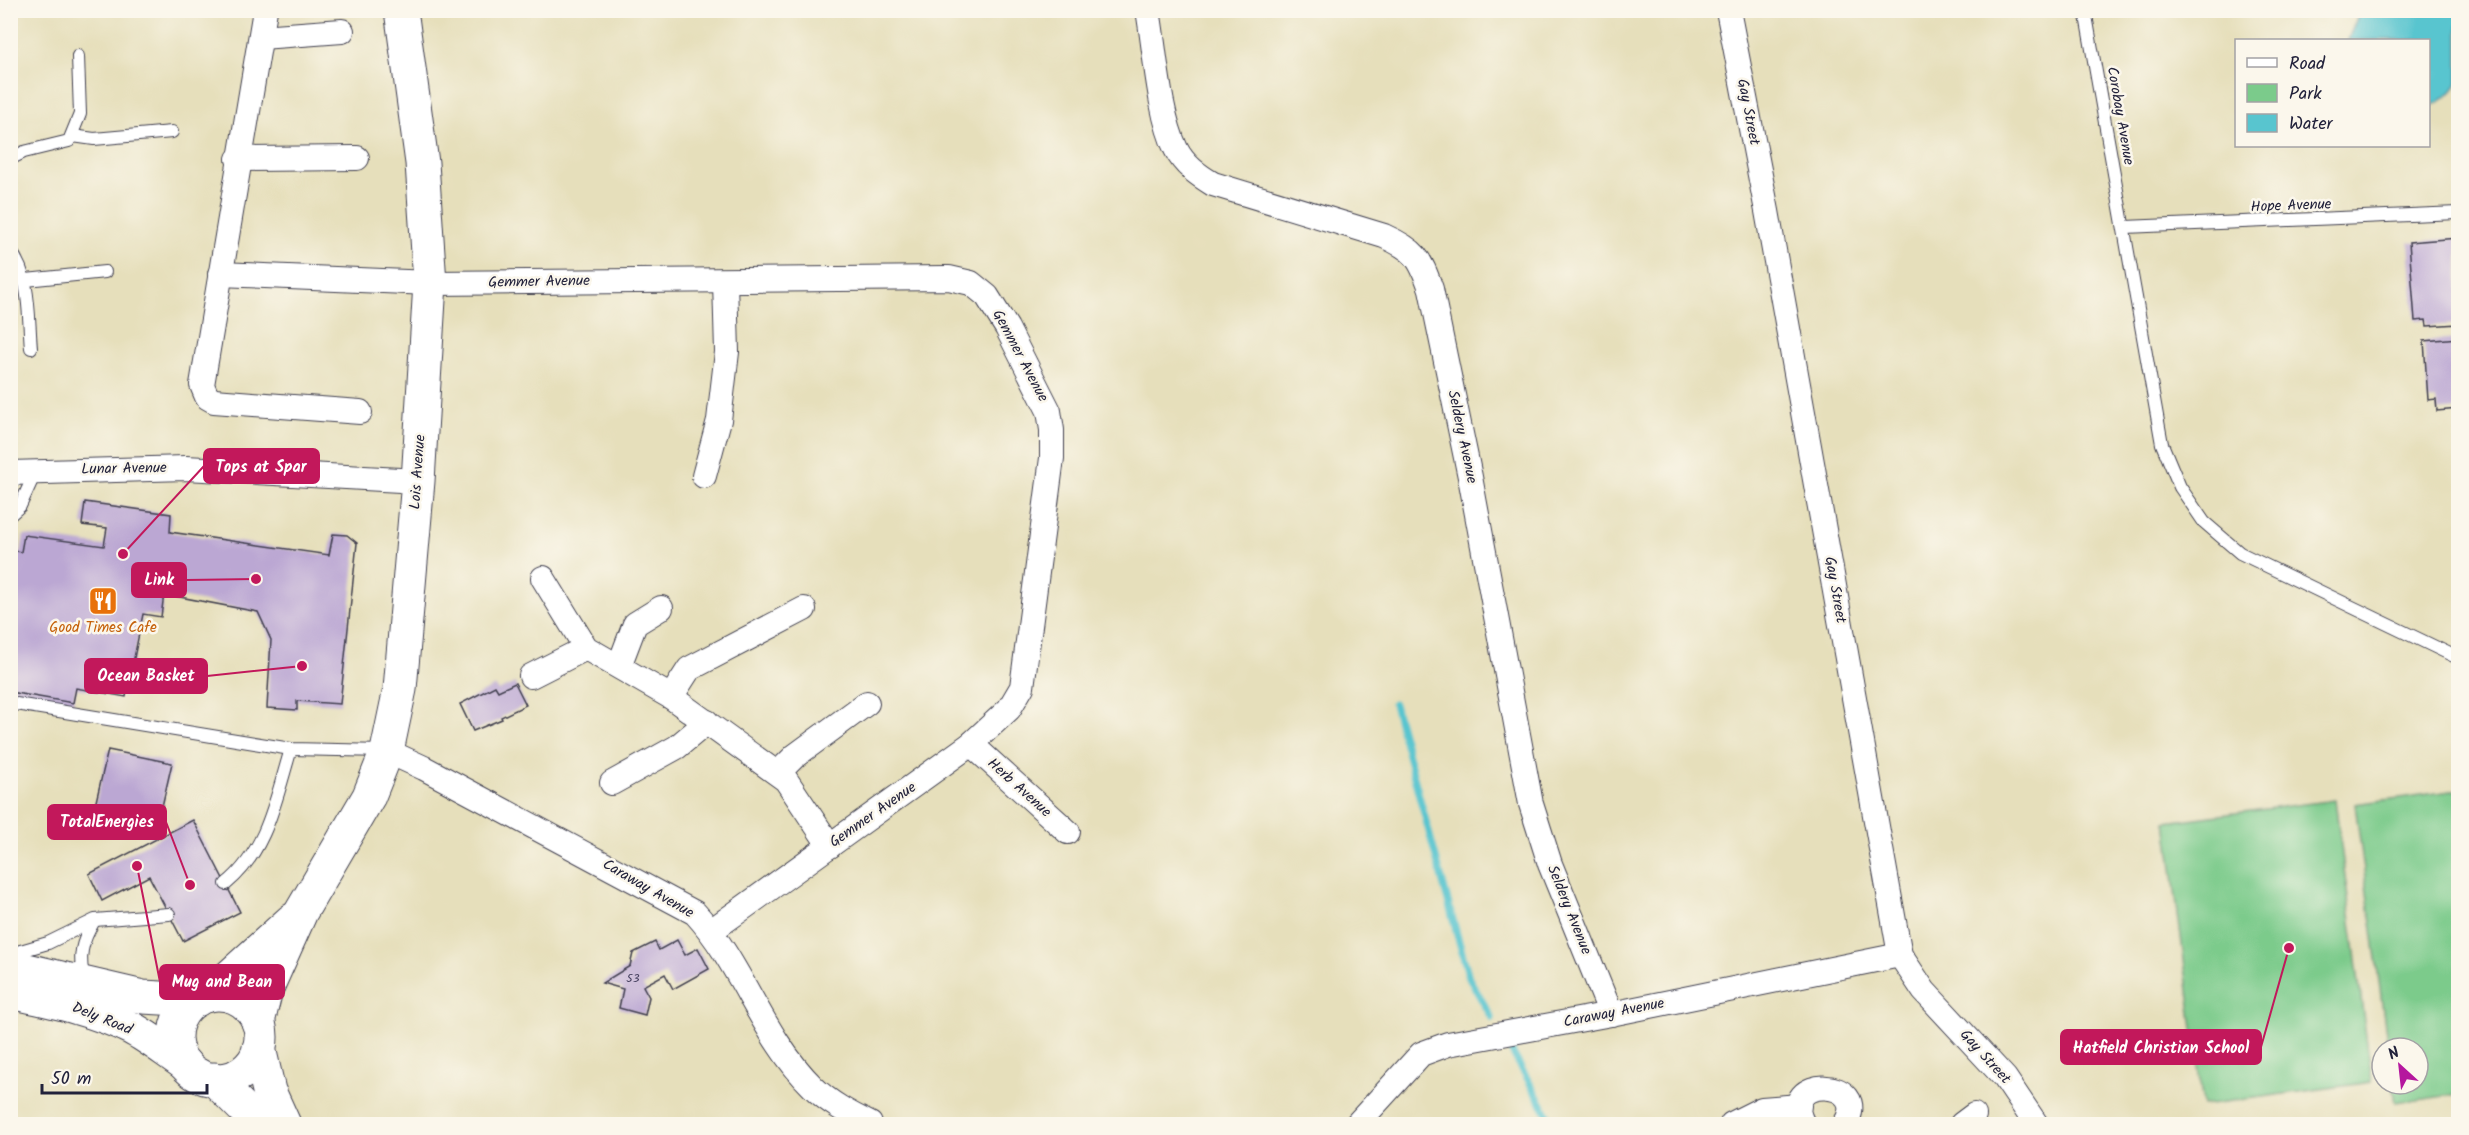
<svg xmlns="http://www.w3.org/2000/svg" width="2469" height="1135" viewBox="0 0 2469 1135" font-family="Kalam,sans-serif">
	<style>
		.green { fill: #7bcb8b; stroke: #4e7663; stroke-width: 1.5 }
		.water { fill: #58c5cf; stroke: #3d7485; stroke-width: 1.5 }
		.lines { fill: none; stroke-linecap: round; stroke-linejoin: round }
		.stream { stroke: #58c5cf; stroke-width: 7 }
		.building { fill: #bba7d3 }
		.lane-casing { stroke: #3f3e4e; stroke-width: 14 }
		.street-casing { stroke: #3f3e4e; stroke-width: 26 }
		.secondary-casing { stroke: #3f3e4e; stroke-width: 35 }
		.lane { stroke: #fff; stroke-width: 12 }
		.street { stroke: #fff; stroke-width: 24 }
		.secondary { stroke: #fff; stroke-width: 33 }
		.labels { text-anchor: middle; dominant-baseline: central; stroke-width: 5; stroke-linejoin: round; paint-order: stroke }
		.number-label { font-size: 12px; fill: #484361 }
		.street-label { font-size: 15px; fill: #22223b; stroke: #fbf7ec }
		.food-label { font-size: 15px; fill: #c56008; stroke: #fbf7ec }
		.leader { fill: none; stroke: #c2185b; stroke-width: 2 }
		.callout-dot { fill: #c2185b; stroke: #fbf7ec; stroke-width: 2 }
		.callout { fill: #c2185b; stroke: #c2185b; stroke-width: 2 }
		.callout-label { font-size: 16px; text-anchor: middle; font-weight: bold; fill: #fff }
	</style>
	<rect width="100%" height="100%" fill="#fbf7ec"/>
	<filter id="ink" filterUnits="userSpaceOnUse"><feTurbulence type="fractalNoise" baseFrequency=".0167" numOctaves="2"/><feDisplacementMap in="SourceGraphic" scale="12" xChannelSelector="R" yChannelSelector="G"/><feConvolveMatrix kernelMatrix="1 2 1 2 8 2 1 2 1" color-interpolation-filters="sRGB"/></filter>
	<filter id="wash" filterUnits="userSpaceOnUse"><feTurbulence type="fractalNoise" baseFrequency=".008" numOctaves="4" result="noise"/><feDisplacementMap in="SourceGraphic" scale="24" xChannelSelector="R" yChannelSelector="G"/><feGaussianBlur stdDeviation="1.35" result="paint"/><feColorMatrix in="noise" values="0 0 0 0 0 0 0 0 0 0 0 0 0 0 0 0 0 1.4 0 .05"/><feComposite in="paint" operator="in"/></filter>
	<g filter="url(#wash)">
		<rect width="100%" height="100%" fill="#e6dfbb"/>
		<g class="green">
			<path d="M2458,790V1094L2396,1103L2393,1084H2418V1048H2388L2355,804Z"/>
			<path d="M2335,800L2372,1082L2203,1105L2166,822Z"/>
		</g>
		<path class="water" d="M2363,11H2454L2458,16V83C2452,95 2441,101 2429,107L2428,40H2348L2357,18Z"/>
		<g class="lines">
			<g class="stream">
				<path d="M1394,704L1469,978L1492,1018"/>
				<path d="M1511,1050L1548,1115L1549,1124"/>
			</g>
		</g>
		<g id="blocks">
			<g class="building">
				<path d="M2458,238V324L2427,326L2426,320L2415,321L2409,242Z"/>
				<path d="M2458,338V409L2437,411L2436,399L2428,400L2424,341Z"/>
				<path d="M85,502L171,514L170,532L329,555L333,534L347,535L357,543L340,704L297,701V710L267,708L271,640L258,612L164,594L161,617L143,614L126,697L76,688L73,703L10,692V550L21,552L24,535L104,546L107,528L82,525Z"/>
				<path d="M515,683L526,705L501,717L502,719L473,731L460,704L495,686L498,691Z"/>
				<path d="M108,750L172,763L155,837L91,823Z"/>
				<path d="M193,820L240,912L183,941L149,876L102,901L89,874Z"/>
				<path d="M677,940L685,955L698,948L709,969L673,989L665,974L643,986L649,997L645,1015L619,1008L623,989L602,983L630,966L633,953L655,942L659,950Z"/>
			</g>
		</g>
	</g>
	<g filter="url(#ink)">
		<use href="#blocks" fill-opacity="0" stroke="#3f3e4e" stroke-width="1.5"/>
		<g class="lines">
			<g class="lane-casing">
				<g id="lane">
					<path d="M2085,10L2162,444L2180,487L2204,522L2240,553L2458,658"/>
					<path d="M73,136L94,139L172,132"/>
					<path d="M10,159L24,152L69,141L80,114L78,56"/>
					<path d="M2125,227L2458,213"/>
					<path d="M10,250C31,278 28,314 31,348"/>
					<path d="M26,280L105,272"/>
					<path d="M10,515L20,506L36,471"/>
					<path d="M10,703L291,749L384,751"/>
					<path d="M226,884C267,851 276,798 291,749"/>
					<path d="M10,954L48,943L95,920L169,914"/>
					<path d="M85,981C77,958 82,941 94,921"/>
				</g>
			</g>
			<g class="street-casing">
				<g id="street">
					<path d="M265,10L202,385L207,397L214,401L360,412"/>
					<path d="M1148,10C1155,49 1159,115 1176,149C1184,165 1198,175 1213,184L1384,236C1415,250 1420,257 1431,289L1470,477L1531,804L1550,864L1611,1014"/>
					<path d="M1728,10L1767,211L1900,955L1924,991L2005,1078L2036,1124"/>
					<path d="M261,37L342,31"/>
					<path d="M238,159L357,158"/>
					<path d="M220,274L430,283L949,278L971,283L987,296L1007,328L1049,411L1052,430V458L1022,687L1009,709L971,744L711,931"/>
					<path d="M10,473L186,468L418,481"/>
					<path d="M704,476L719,420L727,352L725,281"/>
					<path d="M543,578L586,648L671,697L786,780L830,846"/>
					<path d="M619,666L635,624L661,608"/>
					<path d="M531,676L586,648"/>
					<path d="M671,697L689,669L804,609"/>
					<path d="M971,744L1068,832"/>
					<path d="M387,751L424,768L695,913C742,964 762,1037 813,1087C829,1103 850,1114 870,1124"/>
					<path d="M778,773L795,756L867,703"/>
					<path d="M612,783L677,747L707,722"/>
					<path d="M1357,1124L1421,1054L1448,1044L1611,1014L1900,955"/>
					<path d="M1732,1124L1762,1109L1799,1106"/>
					<path d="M1803,1124C1776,1073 1874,1078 1845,1124"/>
					<path d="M1962,1124L1974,1115"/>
				</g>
			</g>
			<g class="secondary-casing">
				<g id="secondary">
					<path d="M10,966L143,997L197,1000"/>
					<path d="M10,992C51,1001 93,1009 131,1028C150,1038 167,1052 185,1064"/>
					<circle cx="218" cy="1037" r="43"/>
					<path d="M209,995L292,920"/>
					<path d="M258,1022L266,990L301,912L369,796L387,751L400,689L418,481L430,283L422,163L401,10"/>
					<path d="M259,1048L269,1091L284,1124"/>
					<path d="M214,1079L259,1124"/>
				</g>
			</g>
			<use href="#lane" class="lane"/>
			<use href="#street" class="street"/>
			<use href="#secondary" class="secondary"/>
		</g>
	</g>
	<defs>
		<g id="restaurant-square" transform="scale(1.5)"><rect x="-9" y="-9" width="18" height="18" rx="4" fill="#e8710a" stroke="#fbf7ec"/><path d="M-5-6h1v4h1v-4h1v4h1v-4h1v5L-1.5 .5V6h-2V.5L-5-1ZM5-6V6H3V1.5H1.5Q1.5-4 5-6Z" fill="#fff"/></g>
	</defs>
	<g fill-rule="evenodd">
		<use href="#restaurant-square" x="103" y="601"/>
	</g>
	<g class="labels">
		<g class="number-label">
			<text x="633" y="978">53</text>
		</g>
		<g class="street-label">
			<text transform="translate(1748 112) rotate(79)">Gay Street</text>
			<text transform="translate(2120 116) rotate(80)">Corobay Avenue</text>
			<text transform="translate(2291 206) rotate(-2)">Hope Avenue</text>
			<text transform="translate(539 282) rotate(-1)">Gemmer Avenue</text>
			<text transform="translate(1020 356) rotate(62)">Gemmer Avenue</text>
			<text transform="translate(1462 437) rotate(78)">Seldery Avenue</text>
			<text transform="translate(124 469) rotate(-1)">Lunar Avenue</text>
			<text transform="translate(418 472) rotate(-86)">Lois Avenue</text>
			<text transform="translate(1835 590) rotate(80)">Gay Street</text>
			<text transform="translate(1019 788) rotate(42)">Herb Avenue</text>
			<text transform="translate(873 815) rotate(-35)">Gemmer Avenue</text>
			<text transform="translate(648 889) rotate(30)">Caraway Avenue</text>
			<text transform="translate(1569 910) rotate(68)">Seldery Avenue</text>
			<text transform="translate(1614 1013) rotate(-11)">Caraway Avenue</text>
			<text transform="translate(102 1019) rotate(22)">Dely Road</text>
			<text transform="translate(1985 1057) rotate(48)">Gay Street</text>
		</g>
		<g class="food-label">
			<text x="103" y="628">Good Times Cafe</text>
		</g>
	</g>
	<path class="leader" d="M123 554L204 466M256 579L186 580M302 666L207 676M190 885L166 822M137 866L160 982M2289 948L2261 1047"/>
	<g class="callout-dot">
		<circle cx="123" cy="554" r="6"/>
		<circle cx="256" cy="579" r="6"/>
		<circle cx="302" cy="666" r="6"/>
		<circle cx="190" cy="885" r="6"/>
		<circle cx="137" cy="866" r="6"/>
		<circle cx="2289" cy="948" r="6"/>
	</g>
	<g class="callout">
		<rect x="204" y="449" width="115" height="34" rx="6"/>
		<rect x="132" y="563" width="54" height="34" rx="6"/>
		<rect x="85" y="659" width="122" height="34" rx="6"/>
		<rect x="48" y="805" width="118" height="34" rx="6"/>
		<rect x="160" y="965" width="124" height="34" rx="6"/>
		<rect x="2061" y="1030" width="200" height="34" rx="6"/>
	</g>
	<g class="callout-label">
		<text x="261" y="472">Tops at Spar</text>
		<text x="159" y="585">Link</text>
		<text x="146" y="681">Ocean Basket</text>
		<text x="107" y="827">TotalEnergies</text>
		<text x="222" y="987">Mug and Bean</text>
		<text x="2161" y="1053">Hatfield Christian School</text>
	</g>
	<rect width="2469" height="1135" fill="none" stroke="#fbf7ec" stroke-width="36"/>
	<rect x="2235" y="39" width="195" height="108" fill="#fbf7ec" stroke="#a4a2a5" stroke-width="1.5"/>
	<rect x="2247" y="58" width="30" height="9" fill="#ffffff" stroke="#a4a2a5" stroke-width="1.5"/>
	<text x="2289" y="69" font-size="18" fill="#22223b">Road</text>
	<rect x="2247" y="84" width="30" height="18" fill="#7bcb8b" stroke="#a4a2a5" stroke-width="1.5"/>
	<text x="2289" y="99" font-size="18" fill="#22223b">Park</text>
	<rect x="2247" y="114" width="30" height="18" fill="#58c5cf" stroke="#a4a2a5" stroke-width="1.5"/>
	<text x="2289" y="129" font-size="18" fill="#22223b">Water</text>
	<g transform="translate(2400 1066) rotate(333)"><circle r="28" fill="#fbf7ec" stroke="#a4a2a5" stroke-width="1.5"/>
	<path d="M0-4.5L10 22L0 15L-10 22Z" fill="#b5179e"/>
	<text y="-9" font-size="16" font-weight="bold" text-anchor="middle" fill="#22223b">N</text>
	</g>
	<path d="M42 1084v9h165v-9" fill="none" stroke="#22223b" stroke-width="3"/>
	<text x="51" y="1084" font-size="18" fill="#22223b" stroke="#fbf7ec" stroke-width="4.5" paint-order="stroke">50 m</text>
</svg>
